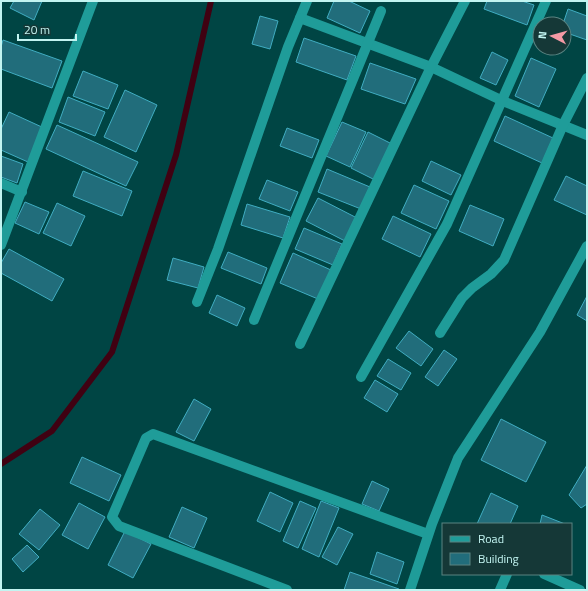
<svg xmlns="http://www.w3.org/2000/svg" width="588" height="591" viewBox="0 0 588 591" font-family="'Titillium Web',sans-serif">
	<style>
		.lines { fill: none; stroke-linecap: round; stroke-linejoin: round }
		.stream { stroke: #400112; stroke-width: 6 }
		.building { fill: #216d7b; stroke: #40adc2 }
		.street { stroke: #1f9c99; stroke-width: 10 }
		.secondary { stroke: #1f9c99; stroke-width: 10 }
	</style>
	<rect width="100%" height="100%" fill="#004544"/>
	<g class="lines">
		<path class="stream" d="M1,464L52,431L112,352L176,155L211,1"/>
	</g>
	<g class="building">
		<path d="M14,1H42L34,20L10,8Z"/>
		<path d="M334,1H349L370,11L360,33L327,18Z"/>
		<path d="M487,1H522L534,5L527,25L484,9Z"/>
		<path d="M568,9L587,16V40L564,32L563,24Z"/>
		<path d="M260,16L278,21L270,49L252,44Z"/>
		<path d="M304,38L356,56L347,80L296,62Z"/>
		<path d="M3,40L62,61L52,88L1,69V47Z"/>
		<path d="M492,52L508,60L496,85L480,78Z"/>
		<path d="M531,58L556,69L539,107L515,96Z"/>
		<path d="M370,63L416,79L405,104L361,89Z"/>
		<path d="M83,71L118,85L108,109L73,96Z"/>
		<path d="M125,90L157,105L136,152L104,137Z"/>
		<path d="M68,97L105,112L95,136L59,122Z"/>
		<path d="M9,112L44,128L28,162L1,150V129Z"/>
		<path d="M505,116L553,138L542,163L494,141Z"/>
		<path d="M342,122L366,132L350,167L326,156Z"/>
		<path d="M57,125L138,162L126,186L46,149Z"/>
		<path d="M287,128L319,140L312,158L280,146Z"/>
		<path d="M368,132L392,144L375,180L351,168Z"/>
		<path d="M1,156L23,164L17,183L1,177Z"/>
		<path d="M431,161L461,175L451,195L422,181Z"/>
		<path d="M327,169L370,187L361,209L318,192Z"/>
		<path d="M83,171L132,191L122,216L73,196Z"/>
		<path d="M566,176L587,186V215L554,200Z"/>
		<path d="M267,180L298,192L290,211L259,199Z"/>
		<path d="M414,185L449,201L436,229L401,213Z"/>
		<path d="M318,198L357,218L345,241L306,221Z"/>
		<path d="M25,202L49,212L39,234L15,223Z"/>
		<path d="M57,203L85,216L71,246L43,233Z"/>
		<path d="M247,204L290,217L283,238L241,225Z"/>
		<path d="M470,205L504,219L493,246L459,231Z"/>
		<path d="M393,216L431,234L420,257L382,239Z"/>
		<path d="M304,228L342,244L333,265L295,249Z"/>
		<path d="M9,249L64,279L52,301L1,273V263Z"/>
		<path d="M228,252L267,268L261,284L221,268Z"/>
		<path d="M293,253L331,270L318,299L280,283Z"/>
		<path d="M173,258L204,267L198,288L167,280Z"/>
		<path d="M217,295L245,308L237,326L209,313Z"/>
		<path d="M587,296V321L577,315Z"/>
		<path d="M409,331L433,349L421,366L396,348Z"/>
		<path d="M444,350L457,359L438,386L425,377Z"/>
		<path d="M388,359L411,373L401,390L377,376Z"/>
		<path d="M375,380L398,394L387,412L364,398Z"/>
		<path d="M194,399L211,409L194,441L176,432Z"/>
		<path d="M501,419L546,442L526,482L481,460Z"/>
		<path d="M82,457L121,475L109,501L70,483Z"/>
		<path d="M587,465V504L581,508L569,495Z"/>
		<path d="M372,481L389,489L379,511L362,504Z"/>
		<path d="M270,492L293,503L280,532L257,521Z"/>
		<path d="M491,493L518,506L510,524H477Z"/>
		<path d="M300,501L316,508L298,548L283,541Z"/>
		<path d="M321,501L339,508L319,557L302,549Z"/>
		<path d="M79,503L105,517L88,549L62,535Z"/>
		<path d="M182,507L207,518L194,548L169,537Z"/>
		<path d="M40,509L60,525L39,550L19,534Z"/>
		<path d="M542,515L565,524H540Z"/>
		<path d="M338,527L353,534L337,565L322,557Z"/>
		<path d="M125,531L151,544L133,578L108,565Z"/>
		<path d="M27,545L39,557L23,572L12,559Z"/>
		<path d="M377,552L404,562L397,584L370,574Z"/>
		<path d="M350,572L399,589V590H344Z"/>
	</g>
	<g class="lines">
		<g class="street">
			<path d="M300,18L307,1"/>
			<path d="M1,183L22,192"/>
			<path d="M1,245L93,1"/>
			<path d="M197,302L218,249L288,47L300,18L431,67L503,101L587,135"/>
			<path d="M254,320L381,11"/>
			<path d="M440,333L462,298L472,288L491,274L504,260L563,125L587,78"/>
			<path d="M300,344L431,67L465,1"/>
			<path d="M361,377L447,224L546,1"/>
			<path d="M544,574L580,590"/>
			<path d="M287,590L119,526L112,517L146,438L153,434L428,534"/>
			<path d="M500,590L507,574"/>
		</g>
		<path class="secondary" d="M410,590L432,524L458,458L540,332L587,246"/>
	</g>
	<rect width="588" height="591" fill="none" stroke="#c2f4f1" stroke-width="4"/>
	<rect x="442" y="523" width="130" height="52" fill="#153837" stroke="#5a8381"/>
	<rect x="450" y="536" width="20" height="6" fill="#1f9c99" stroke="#5a8381"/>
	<text x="478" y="543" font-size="12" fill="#c2f4f1">Road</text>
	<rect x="450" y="553" width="20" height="12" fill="#216d7b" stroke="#5a8381"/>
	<text x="478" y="563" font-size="12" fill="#c2f4f1">Building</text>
	<g transform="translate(552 36) rotate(276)"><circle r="19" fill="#153837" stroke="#5a8381"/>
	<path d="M0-3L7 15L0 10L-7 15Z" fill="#f49aa5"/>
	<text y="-6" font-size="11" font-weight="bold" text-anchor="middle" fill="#c2f4f1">N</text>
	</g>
	<path d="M18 34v6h58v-6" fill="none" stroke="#c2f4f1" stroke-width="2"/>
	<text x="24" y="34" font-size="12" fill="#c2f4f1" stroke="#153837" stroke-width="3" paint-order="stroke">20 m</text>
</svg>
